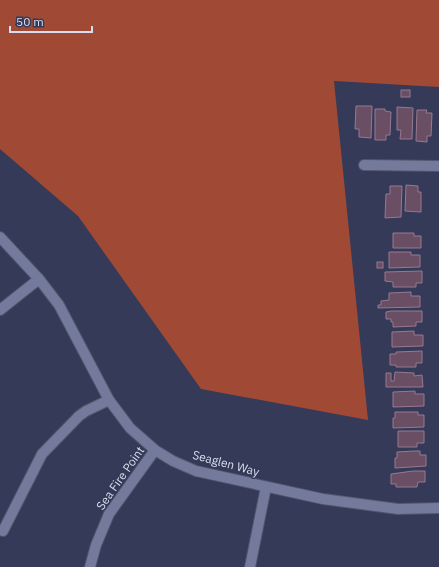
<svg xmlns="http://www.w3.org/2000/svg" width="439" height="567" viewBox="0 0 439 567" font-family="'IBM Plex Sans',sans-serif">
	<style>
		.green { fill: #a04a36 }
		.building { fill: #6a4e64; stroke: #977991 }
		.lines { fill: none; stroke-linecap: round; stroke-linejoin: round }
		.minor-casing { stroke: #51566e; stroke-width: 12 }
		.minor { stroke: #737a9b; stroke-width: 10 }
		.labels { text-anchor: middle; dominant-baseline: central; stroke-width: 3; stroke-linejoin: round; paint-order: stroke }
		.street-label { font-size: 12px; fill: #d9ddef; stroke: #343a57 }
	</style>
	<rect width="100%" height="100%" fill="#343a57"/>
	<path class="green" d="M0,0H439V87L334,81L368,420L201,389L78,216L0,149Z"/>
	<g class="building">
		<rect x="401" y="90" width="9" height="7"/>
		<path d="M356,106H372L371,138L359,137V129H355Z"/>
		<path d="M397,107L413,108L412,139H400L401,130H397Z"/>
		<path d="M375,109H385V111L391,112L390,135H386V140H375Z"/>
		<path d="M417,110H427L426,113H432L431,136H427V142L416,141Z"/>
		<path d="M406,185L418,186V192H421V212L405,211Z"/>
		<path d="M390,186H402L401,217L385,218L386,194H390Z"/>
		<path d="M393,233H414V236H421V248H393Z"/>
		<path d="M389,252H411V255H420V267L389,268Z"/>
		<rect x="377" y="262" width="6" height="6"/>
		<path d="M422,271V283H416V287H393V282L385,281V272Z"/>
		<path d="M411,292V296H420V307L378,308V305H381V301L389,300V293Z"/>
		<path d="M391,311H422V322H416V326L393,327V322H391V319H386V312Z"/>
		<path d="M414,331V335H423V346L392,347V332Z"/>
		<path d="M422,351V363H416V367H396V365H390V354H396V352Z"/>
		<path d="M395,372L414,373V376L422,375L423,387H386V373H391V381H394Z"/>
		<path d="M415,391V394H424V406L393,407V392Z"/>
		<path d="M395,412H418V415H424V427L393,428V418H395Z"/>
		<path d="M398,431H424V443H417V447H398Z"/>
		<path d="M414,451H420V455H426V466L395,468V458H397V452Z"/>
		<path d="M413,471H425V482H418L417,487H396V484H391V474Z"/>
	</g>
	<g class="lines">
		<g class="minor-casing">
			<g id="minor">
				<path d="M364,165L439,166"/>
				<path d="M0,237L39,279L59,305L109,400L130,428L155,450L173,461L196,471L323,499L398,509L439,508"/>
				<path d="M0,310L39,279"/>
				<path d="M3,531L42,454L79,416L86,411L109,400"/>
				<path d="M90,567L96,545L109,514L155,450"/>
				<path d="M250,567L266,487"/>
			</g>
		</g>
		<use href="#minor" class="minor"/>
	</g>
	<g class="labels">
		<g class="street-label">
			<text transform="translate(226 463) rotate(15)">Seaglen Way</text>
			<text transform="translate(120 478) rotate(-55)">Sea Fire Point</text>
		</g>
	</g>
	<path d="M10 26v6h82v-6" fill="none" stroke="#d9ddef" stroke-width="2"/>
	<text x="16" y="26" font-size="12" fill="#d9ddef" stroke="#343a57" stroke-width="3" paint-order="stroke">50 m</text>
</svg>
